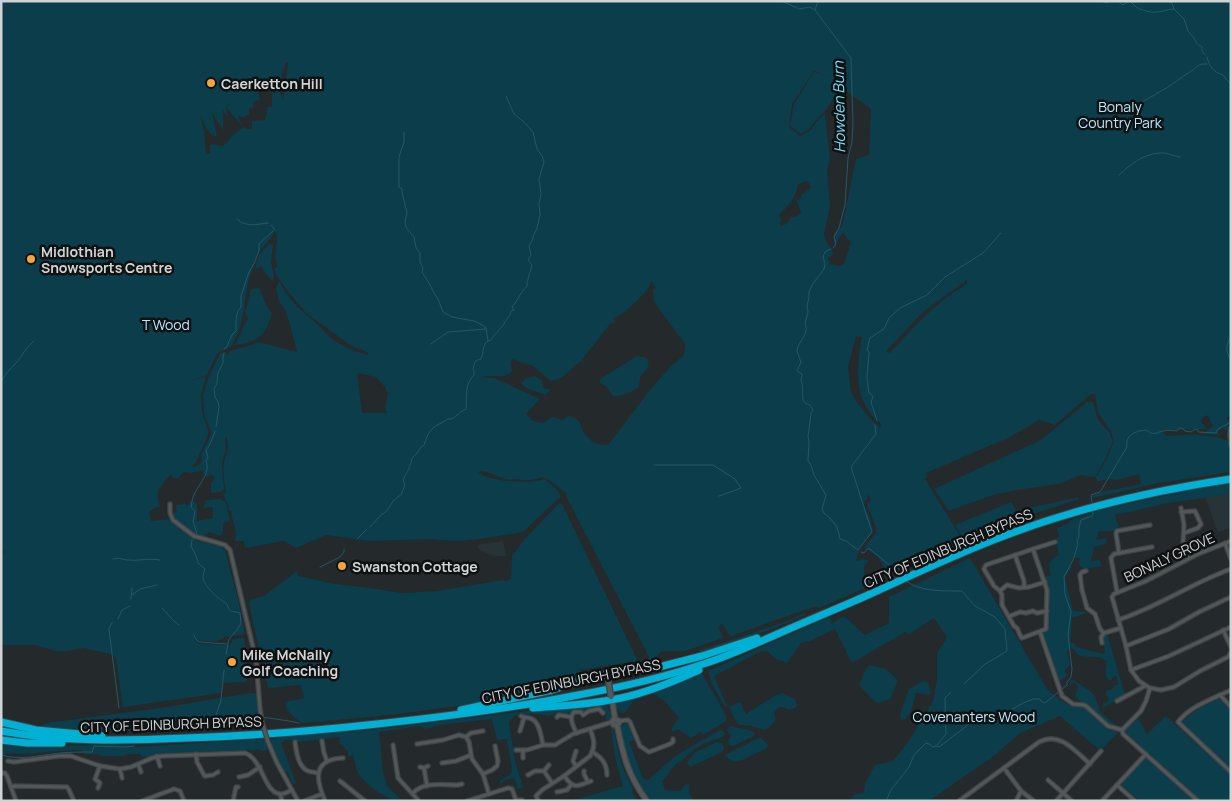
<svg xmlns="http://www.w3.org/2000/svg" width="1232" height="802" viewBox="0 0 1232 802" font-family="Manrope,sans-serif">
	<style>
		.built { fill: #273337 }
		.green { fill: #0c3d4a; fill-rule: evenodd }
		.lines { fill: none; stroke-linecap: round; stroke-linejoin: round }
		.stream { stroke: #245867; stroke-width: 1 }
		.street-casing { stroke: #414445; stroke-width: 5.5 }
		.secondary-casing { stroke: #414445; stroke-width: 7 }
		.highway-casing { stroke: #414445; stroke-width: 9 }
		.street { stroke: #525759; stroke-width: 3 }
		.secondary { stroke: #525759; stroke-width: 4.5 }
		.highway { stroke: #00b1d5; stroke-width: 7 }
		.street-bridge-casing { stroke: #414445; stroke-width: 5.5; stroke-linecap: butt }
		.secondary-bridge-casing { stroke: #414445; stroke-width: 7; stroke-linecap: butt }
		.street-bridge { stroke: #525759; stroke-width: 3 }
		.secondary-bridge { stroke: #525759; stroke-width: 4.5 }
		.poi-dot { fill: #f2a541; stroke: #0f1112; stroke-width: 2 }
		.labels { text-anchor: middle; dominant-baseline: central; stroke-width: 5; stroke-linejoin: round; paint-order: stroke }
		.poi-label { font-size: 14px; font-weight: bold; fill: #d1d4d5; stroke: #0f1112; text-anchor: start }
		.park-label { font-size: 14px; fill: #bae8f8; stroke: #0f1112 }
		.street-label { font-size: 14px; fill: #d1d4d5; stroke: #0f1112 }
		.water-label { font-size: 15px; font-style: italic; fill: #78defc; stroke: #0f1112 }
	</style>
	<rect width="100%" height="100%" fill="#24292b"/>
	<g class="built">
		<path d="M1231,494V528L1218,532L1205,497Z"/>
		<path d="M503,541L506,556H494L478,549L477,545Z"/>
	</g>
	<g class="green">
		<path d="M1,1H1231V415L1227,418L1228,421L1231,419V430L1227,431L1223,428L1218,431L1219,435L1204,434L1207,430L1213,426L1207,415L1200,420L1207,429L1163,430L1164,434L1167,436C1185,435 1213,433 1230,442L1231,472L1159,483L1093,498L1092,496C1107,488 1125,489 1141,484L1139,474L1117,480L1108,479L1097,482L1096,477L1107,459L1114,441L1111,432L1098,412L1095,394H1091L1055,425L1039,420L1010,437L926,473L927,477L925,479L962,539L959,544L889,575L878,557L864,547L876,533V527L867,505V503L871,501L869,495L867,496L868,499L863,502L871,521L873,529L872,533L859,549L856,561L865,559L869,561L864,566V575L870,581L877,583L819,608L816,606L731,636L729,635L722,623L718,627L723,636V638L685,651H662L658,654L655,664C640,668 624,668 608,669L638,664L640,662L648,659L649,657L567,498L566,493L546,478C540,477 536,480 530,480C522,480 513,480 505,479C496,477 487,469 478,472C489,482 530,484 544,479C551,484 557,488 561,496L524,531L518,533L478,539L456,541L432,539L369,541L326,535L296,548L284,541L245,548L244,541H235C238,529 232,523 231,511H229L227,501H225L224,493H226C225,484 222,472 224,463C226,451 230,452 227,439L225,437L226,452L223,458L222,465L224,489L221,492L211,493V483L214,481V476L212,474L208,477L204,475L202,471L190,473L184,472L178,478H173L171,474C161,485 154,491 160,506L149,511L151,521L169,519L194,538L195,540L219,546L225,550L238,599L245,634L225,637L217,641H197L199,644L230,645L233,639L244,638L246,654L248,679L246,682L222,683L221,693L123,707L116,658L114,655L84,648L68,651H56L35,645H1V553H4V551H1ZM288,62L283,101L280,92L277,89L275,94L272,91V107L268,106L265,120L252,121V129H248L244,127C239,130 235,133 231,137C228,141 227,143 222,146L213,144L210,145V153L206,155L204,133L200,114L206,128L213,137L212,131L214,136L217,137L212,112L223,130V110L228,118L226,107L241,125L239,115L242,118L249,114V107L253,109V102L258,100L260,103L258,87L259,86L264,90L269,87L272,88L278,87L280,88L282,74L286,63ZM814,71L829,77L814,72L794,104L790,126L801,134L810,128L815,121L825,111L841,87L871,109L869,153L868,155L856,159L842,227C835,229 833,235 834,242L837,243L839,237L844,233L846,237L851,242L844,264L840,266L830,264L828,258L832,255L833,252L827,243L824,234L830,206L827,169L830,160L825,114L816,122L811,130L800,136L789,127L792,104ZM806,181L809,183L811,187L807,191L802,194L800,199L798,200H796L801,211C799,217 796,216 790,217L789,221L783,226H781L780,225L781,218L779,215C788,206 796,198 798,184ZM274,232H276C279,244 272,258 278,267L274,268L276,274L286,289L306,313L350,345L356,348L361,349L368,353V355C356,352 343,347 332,339C326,334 321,327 315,322C300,310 288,299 279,281L276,288L279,301L285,310L289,321L297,352L258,342L252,345L229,351L228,356L226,353L223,352L220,354L209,376L203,395L204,414L211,431V434L201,455L202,461L200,464L195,467L193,466L197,460L208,435V430L202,412V404L201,396L206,376L184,383L207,375L216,355L220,351L231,347C234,341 237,336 239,330C245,312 245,293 250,275C251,272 253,268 254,264C254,264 256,257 256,257C260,247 271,242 274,232ZM967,280V284C937,301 913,327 890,353L886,351L923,312ZM651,281L656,288L653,289L654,302L685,344L684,355L671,366L650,390L608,445C599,445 589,442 584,433C579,423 582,420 569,416L562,420L552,417L544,423L533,421L526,414L540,399L494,378H486L482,376H505L512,372L511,362L513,359L533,366L551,381C565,379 570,368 581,361L610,324L615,322L613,318C624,315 649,292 651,281ZM856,336L862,337C858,356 855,385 864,403C868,412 875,418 881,424L880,428L866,414L854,398L851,392L848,367ZM357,373L376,377L385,387L388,394L385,407L387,413H362Z"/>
		<path d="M269,244L273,245L271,262L274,277L272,281C268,276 264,272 261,266L256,269H255L259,255Z"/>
		<path d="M259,288C264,297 265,305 272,313C266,336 258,342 235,345L245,323L248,320L245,312L250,296V291L252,289Z"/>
		<path d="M637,356L647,358L649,366L640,377L639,387C631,392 622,397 613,396L607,387L600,383V379Z"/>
		<path d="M535,376L542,381L543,388L551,390L545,395C536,390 527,391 521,383L525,379Z"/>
		<path d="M1087,402H1093L1098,420L1109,432L1113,441L1106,458L1095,477L1080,475L1059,484L1016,490L993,495L949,511L934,489L1041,440Z"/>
		<path d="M1231,483V494L1161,504L1160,505L1115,515L1117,523H1118L1119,529L1118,528V530L1108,531H1099L1096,540L1106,538L1107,544L1094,547L1091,561L1100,560L1101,566L1090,568L1089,570L1084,569L1079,565L1080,558H1073L1071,563V568L1065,577L1073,611L1089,612L1072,618C1071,626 1072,634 1070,642L1075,644L1076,647L1103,654L1105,652L1102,636L1105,634H1107L1125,695L1103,708V703L1108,701L1109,698L1105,693L1107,690H1111L1115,685H1119L1116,676H1114L1111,681C1104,677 1105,669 1107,662C1101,656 1098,657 1091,657C1087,657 1082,656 1078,655L1074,649L1069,648L1067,652L1070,665L1064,672L1068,676L1059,681L1042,634L1048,629L1049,592L1045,577L1051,575C1048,564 1048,560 1059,555L1055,539L1059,537L1057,528L1069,523V521L1103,509L1205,487Z"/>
		<path d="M1079,497V499L1024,517L1019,510Z"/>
		<path d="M220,499L226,502L230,521L223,523V533L220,536L209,532L203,538L197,536L173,518L172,513L177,512L175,505L185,504L188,505L192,500L197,504V521L213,518V507L203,508L206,500Z"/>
		<path d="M1011,502L1021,518L969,539L966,537L963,538L955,525Z"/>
		<path d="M559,503L562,504L638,661L578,670L589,672L604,670L596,675C545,688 495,701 443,708C396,715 349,719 302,723C295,718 286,712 285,702L304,698L301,687L300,685L268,688L249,604L250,600L264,596L297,571L298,576L335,584L364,587L402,593L437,591L503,580L506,581L511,579L512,556L524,540Z"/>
		<path d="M970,558L1047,689L1060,700L1071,706H1080L1085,708L1109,730L1118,732L1103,748L1101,747L1097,748L1060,716L1020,733L995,755L929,801H849L855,794L864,793L865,783L875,765L893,761L910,739L933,701L937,679V653L947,638L934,618L908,635L905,632L852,663L835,629L810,641L801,643L787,663L776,659L767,651H761L714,676L727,706L725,707L712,684L708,671L829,617L832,623L844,616L865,635L889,623V597Z"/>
		<path d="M805,613V615L775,628L700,654V650L779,624Z"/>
		<path d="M870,665L886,669L898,681L890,699L879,703L875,702L859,685L866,669Z"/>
		<path d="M701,671L706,681L726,715V721L703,735L701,732L691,738L678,729L673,732L671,729L679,718L671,709L665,701L653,694L634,700L625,712L621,713L617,707V702L622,700Z"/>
		<path d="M1071,679L1089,690L1095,696L1100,711L1114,724L1111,726L1094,711L1082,703L1075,696L1078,687L1076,684L1073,682L1070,686L1069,685Z"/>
		<path d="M923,681L928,682L931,693L929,695L916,693L911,711L906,719L901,720L900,716L902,708L909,689Z"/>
		<path d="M251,693L257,694L260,726L183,731H147L53,728L41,726L46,723L161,708Z"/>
		<path d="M782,693L795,699L797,706L793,709L789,710L783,707L778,708L774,712L776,719L768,729L764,730L752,726L740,725L736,722L737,719L735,720L729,707L740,702L746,714L776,695Z"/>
		<path d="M1218,699H1220L1231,710V769L1181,722L1199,708Z"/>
		<path d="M605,704C609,708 611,712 610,718L608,720H606L605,718L607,715L605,709C597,707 592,710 584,711C577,711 574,710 568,714L565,713H559L548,716L537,714H523L515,716L509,722L515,761L523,788L516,789L517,784L514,779C508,777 503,782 499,785L500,781L511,774L512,769L507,740L506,739L497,740L492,719L440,725L426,729L420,726L379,732L383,773L387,786L402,801C388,801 366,786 359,774C355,769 355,761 353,755L348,757V751L340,744L339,737L298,742L295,740H285L281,743L296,783L295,784L292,782L288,772L283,771L274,754L270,739H276L278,737L379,729L519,712Z"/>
		<path d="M1166,716L1231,775V801H1201L1124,731L1138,718L1147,734Z"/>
		<path d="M626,723L630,726L635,740L629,742L643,778L648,780L675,756L720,730L723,731L725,734L721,738L705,743L692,751L680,762L677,763C671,769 668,776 662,781L665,790L680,791L686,784L689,785V793L693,799L691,801H650L633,776L620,738L621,726Z"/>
		<path d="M730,726L750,730L755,733L754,736L733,746L729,745L728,741L731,735L727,730Z"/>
		<path d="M612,727C616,736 617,746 619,755C622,767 627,778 633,788L632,792L638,801H570L623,786L615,757L611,728Z"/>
		<path d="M759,738H761L768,745L767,748L742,760L733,762L725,756L726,754Z"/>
		<path d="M263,739L265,741L268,750L262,751L258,749L253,751L248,750L172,753L157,754L147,757H142L139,754H127L124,756H101L98,754H85L82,750H74L24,754L7,753L1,757V744L17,746L130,745L136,747Z"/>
		<path d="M717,742L722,743L724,748L722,752L690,767L688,764L687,762L696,752Z"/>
		<path d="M1146,758L1195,801H1140L1121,784Z"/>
	</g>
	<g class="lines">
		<g class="stream">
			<path d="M782,1L799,9L810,7L815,10L851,58L853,124L852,142L848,158L845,205L839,228L834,237L836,244L833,248"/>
			<path d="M1101,1L1107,3L1110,1"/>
			<path d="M1118,1L1123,5L1130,1C1132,3 1134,5 1136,7C1141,10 1151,13 1157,12C1162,12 1168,9 1174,9"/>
			<path d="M1168,1L1172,3L1174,9L1184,19L1188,31L1194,38L1197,44L1202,47V51L1205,55"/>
			<path d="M815,10L818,1"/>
			<path d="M1207,57C1209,66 1213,72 1223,75L1226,79L1231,84"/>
			<path d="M1195,68L1201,64H1207"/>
			<path d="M1137,105L1168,87L1194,69"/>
			<path d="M1119,175C1131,164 1143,154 1160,153C1166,152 1173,156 1180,157"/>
			<path d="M237,219C246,228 257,224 268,223"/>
			<path d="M271,225L275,230"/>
			<path d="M831,249L826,251L823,256L825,264L824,269L812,285L809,292V297L807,306L808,312L805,323C810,335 798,340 797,351C799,355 799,358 801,362L797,371L802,374L801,381C806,390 797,402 810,405L813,410L811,413L808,437L809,442L808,461L811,465L814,475L826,495L822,509L824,513L830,518L837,527L840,539L846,541L858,550L872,532L851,467L876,434L875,425"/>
			<path d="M1231,336C1227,344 1224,351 1231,359"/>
			<path d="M488,341L491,340L493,337L504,324C505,319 510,318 511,311L514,310L512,307C518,300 520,293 527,286V283L532,265L528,260L531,255L529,246L533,239V236L537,228L540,215L539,204L541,194L539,179L544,162L542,156L537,149L533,132L524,122L514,114L506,96"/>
			<path d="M431,344L448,332L486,329"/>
			<path d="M224,349L226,348L232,335L236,331C236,323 235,313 241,307V296L249,272L254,264L259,251V244L273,231"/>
			<path d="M1,382C5,374 10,369 16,363C22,356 27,346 34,341"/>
			<path d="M877,421L871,402L873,397L871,394L869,393L867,378L869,352L867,350L870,338L884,329L889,318L900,308L927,295L945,277L983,253L1001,233"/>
			<path d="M216,427L219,407L218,402L215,397L214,389L217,383L218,373L223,363V357L224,353"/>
			<path d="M654,465H713L735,479L741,488L719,496"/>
			<path d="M1092,503L1091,495L1100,492L1127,447C1125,435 1135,431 1146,430C1154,436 1155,433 1163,431C1167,430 1173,430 1177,431L1179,428H1182L1185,431L1191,432L1195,429L1198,430V432L1216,433L1218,429L1231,422"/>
			<path d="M370,527L381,515L386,512L394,500L402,494V492L405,485L403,480C407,472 411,466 412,458L417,453L421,447L424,445L428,434L434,427L448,419H452L462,411L466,409C467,397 464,385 474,375V371L473,369C475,363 474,360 481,359C484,353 482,345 488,341L486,328L484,326L474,321L452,317L443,312L438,299L434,293L429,283L422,272L423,268L420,262V253L416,248L414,237L406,227L405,222L407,213L402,192V189L399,187V157L404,142V132"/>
			<path d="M197,534L193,521L195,511L191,507C192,503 192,498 194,495C199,483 211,474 206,461L208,458L206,450C210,446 213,437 215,431"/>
			<path d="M357,539L366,530"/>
			<path d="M192,540L191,546L196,556L198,563L205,569C204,572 203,574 203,577C203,586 220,600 227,604C230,614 231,610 240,613L241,623L237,630L229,639L226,654"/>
			<path d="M861,552L864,553L867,549H870L900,574"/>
			<path d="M113,559C121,557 122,560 129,560C139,561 150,558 160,560"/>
			<path d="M320,567L340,557L344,552V549"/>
			<path d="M906,581C919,592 946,591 962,591L975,606L995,617L1005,629L1007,651L984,665L964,684"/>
			<path d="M132,595L140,589L157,585"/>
			<path d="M131,599L132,588"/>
			<path d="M162,608L173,620L179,625"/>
			<path d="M118,619L122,610L130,606"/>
			<path d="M112,623L109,628V630L119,708"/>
			<path d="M194,635L195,638L199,642L227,644"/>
			<path d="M214,721L221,700L224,670"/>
			<path d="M182,729C201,724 220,719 240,717C260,716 279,719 299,723"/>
			<path d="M937,745L946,734L945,698L951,692"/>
			<path d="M1,755C21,761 40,755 60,753C70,752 81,752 92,752L94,746L126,747L134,746"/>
			<path d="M886,801L891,790L909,767L914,755L926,743L929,744L933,747L936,746L939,747L963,729L974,719L1004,714L1023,703L1033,699H1040L1041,701L1045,703L1067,685V682L1071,677L1072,669L1068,635L1071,612L1065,594L1064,577L1073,560L1078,544L1077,541L1079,537V528L1081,520L1092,516L1093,514V510"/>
		</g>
		<g class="street-casing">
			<g id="street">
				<path d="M1231,428L1230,434L1231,445"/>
				<path d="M170,504V513L173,520L194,536L225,545L230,550L256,660L260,708L262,722"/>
				<path d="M1181,508L1184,525L1183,544L1189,558"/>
				<path d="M1181,512L1195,511L1201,524L1198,528L1184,533"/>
				<path d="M1231,541L1198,554L1146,581L1114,594L1112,597L1126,646L1131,670L1139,681L1150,688L1161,690L1174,687L1200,671L1228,657L1231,652"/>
				<path d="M1225,543L1231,559"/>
				<path d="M1033,549L986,565L984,569L994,586L1000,591L1002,595V605L1014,626L1017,628L1021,637L1022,638L1046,629L1047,590L1033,549L1055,542"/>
				<path d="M1119,553L1116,533L1117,531L1150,525"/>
				<path d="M1015,555L1024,581V587"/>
				<path d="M1086,571L1082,572L1080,575L1082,590L1087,608L1095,614L1100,629L1104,633L1121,628"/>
				<path d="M1000,591L1007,585L1019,588L1029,587L1045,582"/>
				<path d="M1117,592L1111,558L1114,554L1152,547"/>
				<path d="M1010,616L1020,612L1026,613L1033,611L1037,613L1047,611"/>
				<path d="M1118,620C1158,607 1192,583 1231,569"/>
				<path d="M1223,630L1231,647"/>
				<path d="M1040,632L1062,696L1073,704L1084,705L1086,706L1108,726L1122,730L1123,734L1198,801"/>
				<path d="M1102,643L1101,637L1104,633"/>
				<path d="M1126,646L1169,629L1199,612L1231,597"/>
				<path d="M1131,670L1169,656L1231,627"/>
				<path d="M1231,690C1213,699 1190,706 1178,722L1231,772"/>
				<path d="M1220,695L1231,707"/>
				<path d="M1117,701L1145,686"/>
				<path d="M521,716C525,718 528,717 532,719C540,723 541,737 543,745"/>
				<path d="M557,717L559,715L571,717"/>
				<path d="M619,721L628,720L630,722L640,746L649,752L670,744L673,742V739"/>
				<path d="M1122,730L1141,711L1146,701L1150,688"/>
				<path d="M520,731L524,718"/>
				<path d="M576,733C574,726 568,719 574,712H581L583,715L589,711L599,709L603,713"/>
				<path d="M466,737L471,733L483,731"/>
				<path d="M322,741L324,753L327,761"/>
				<path d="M268,742L277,763L298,801"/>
				<path d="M295,742C296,751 298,765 306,770C309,772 314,772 318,773"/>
				<path d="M417,744L443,740L459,735L466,737L469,742L472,759L483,774L489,794"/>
				<path d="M393,745L398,778L419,801"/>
				<path d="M516,750H527L543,745H555L573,734L612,722"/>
				<path d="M523,750V758"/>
				<path d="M576,751L573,761L576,766"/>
				<path d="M592,752C602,757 607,764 607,775"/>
				<path d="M196,754L197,762L204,775L205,776L213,775L218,772"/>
				<path d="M157,756L160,766"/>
				<path d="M8,761L14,762L59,756H71L100,766L120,769L131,767L152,758L162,756L245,753C263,759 264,794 281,794C285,794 289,791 292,790"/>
				<path d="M442,763L456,761L471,755"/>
				<path d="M138,764L141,772"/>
				<path d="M420,767L424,768L428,766"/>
				<path d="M424,768L427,786"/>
				<path d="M1004,768L1021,791L1034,801"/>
				<path d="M120,769L122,778"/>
				<path d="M544,771L549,765"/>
				<path d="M584,771V774L588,782"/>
				<path d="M1,773H5L7,776L16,801"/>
				<path d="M483,774L492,770L497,766L498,761L495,746"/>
				<path d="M528,775L535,771H544L552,783"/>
				<path d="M564,776C574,789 576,787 591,781"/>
				<path d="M239,777L248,775L260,767"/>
				<path d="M1048,780L1072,801"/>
				<path d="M340,781L365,801"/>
				<path d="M1117,785L1135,801"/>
				<path d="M11,787L15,786L67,787L69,790L74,801"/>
				<path d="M98,788L100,783L95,779L100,766"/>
				<path d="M557,792L567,790L571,785"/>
				<path d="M413,793C424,781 444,785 458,785L462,784"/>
				<path d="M280,794L282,801"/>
				<path d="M538,800L536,796L542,790L564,776L590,756C596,746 594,739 590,729"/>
				<path d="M142,801L174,789L180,791L184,801"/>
				<path d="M233,801L236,787H238"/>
				<path d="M304,801L322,794"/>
				<path d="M325,801C316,780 312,759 343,758"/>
				<path d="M467,801L508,788L512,789L516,800H522"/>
				<path d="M959,801L1039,742C1060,731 1075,751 1090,764"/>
				<path d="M1016,801L1021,791"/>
				<path d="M1056,801L1101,751"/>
				<path d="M1102,801L1146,754"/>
			</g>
		</g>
		<g class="secondary-casing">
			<g id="secondary">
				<path d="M608,677L609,674L612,671L659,667"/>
				<path d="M612,699L615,719L619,721V723L617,725H614L612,722L613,720L615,719"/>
				<path d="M617,725C623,755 628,776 647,801"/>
			</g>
		</g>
		<g class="highway-casing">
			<g id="highway">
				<path d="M659,667L702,656L757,638"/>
				<path d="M533,708C558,706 585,705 610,700C638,696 673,682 699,670"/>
				<path d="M461,710L552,690L601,674H605L608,677"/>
				<path d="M1,722L36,730L102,736"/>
				<path d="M1,731C62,742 124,741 186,738C250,736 313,731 377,724C442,717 508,709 573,696C617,688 660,679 703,664C729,656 754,644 780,633C809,620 839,608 868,595C910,576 952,556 996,539C1072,509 1150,491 1231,479"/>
				<path d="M1,740L27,743H62"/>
			</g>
		</g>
		<use href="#street" class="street"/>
		<use href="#secondary" class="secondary"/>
		<use href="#highway" class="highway"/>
		<g class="street-bridge-casing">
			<path id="street-bridge" d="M262,722L268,742"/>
		</g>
		<g class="secondary-bridge-casing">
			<path id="secondary-bridge" d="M608,678L611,697"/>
		</g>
		<use href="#street-bridge" class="street-bridge"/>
		<use href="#secondary-bridge" class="secondary-bridge"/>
	</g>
	<g class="poi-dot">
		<circle cx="211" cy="83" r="5"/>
		<circle cx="31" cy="259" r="5"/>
		<circle cx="342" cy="566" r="5"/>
		<circle cx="232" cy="662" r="5"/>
	</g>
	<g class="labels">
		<g class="poi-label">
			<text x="221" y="83">Caerketton Hill</text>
			<text x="41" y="251">Midlothian<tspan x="41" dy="16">Snowsports Centre</tspan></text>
			<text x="352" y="566">Swanston Cottage</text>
			<text x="242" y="654">Mike McNally<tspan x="242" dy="16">Golf Coaching</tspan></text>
		</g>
		<g class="park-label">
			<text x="1120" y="106">Bonaly<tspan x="1120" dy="16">Country Park</tspan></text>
			<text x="166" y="324">T Wood</text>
			<text x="974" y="716">Covenanters Wood</text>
		</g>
		<g class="street-label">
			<text transform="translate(948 548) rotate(-23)">CITY OF EDINBURGH BYPASS</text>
			<text transform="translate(1169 557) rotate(-25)">BONALY GROVE</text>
			<text transform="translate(571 681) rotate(-11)">CITY OF EDINBURGH BYPASS</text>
			<text transform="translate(171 724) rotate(-2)">CITY OF EDINBURGH BYPASS</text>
		</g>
		<g class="water-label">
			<text transform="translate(839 107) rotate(-91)">Howden Burn</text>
		</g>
	</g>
	<rect width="1232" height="802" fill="none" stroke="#d1d4d5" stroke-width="5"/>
</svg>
